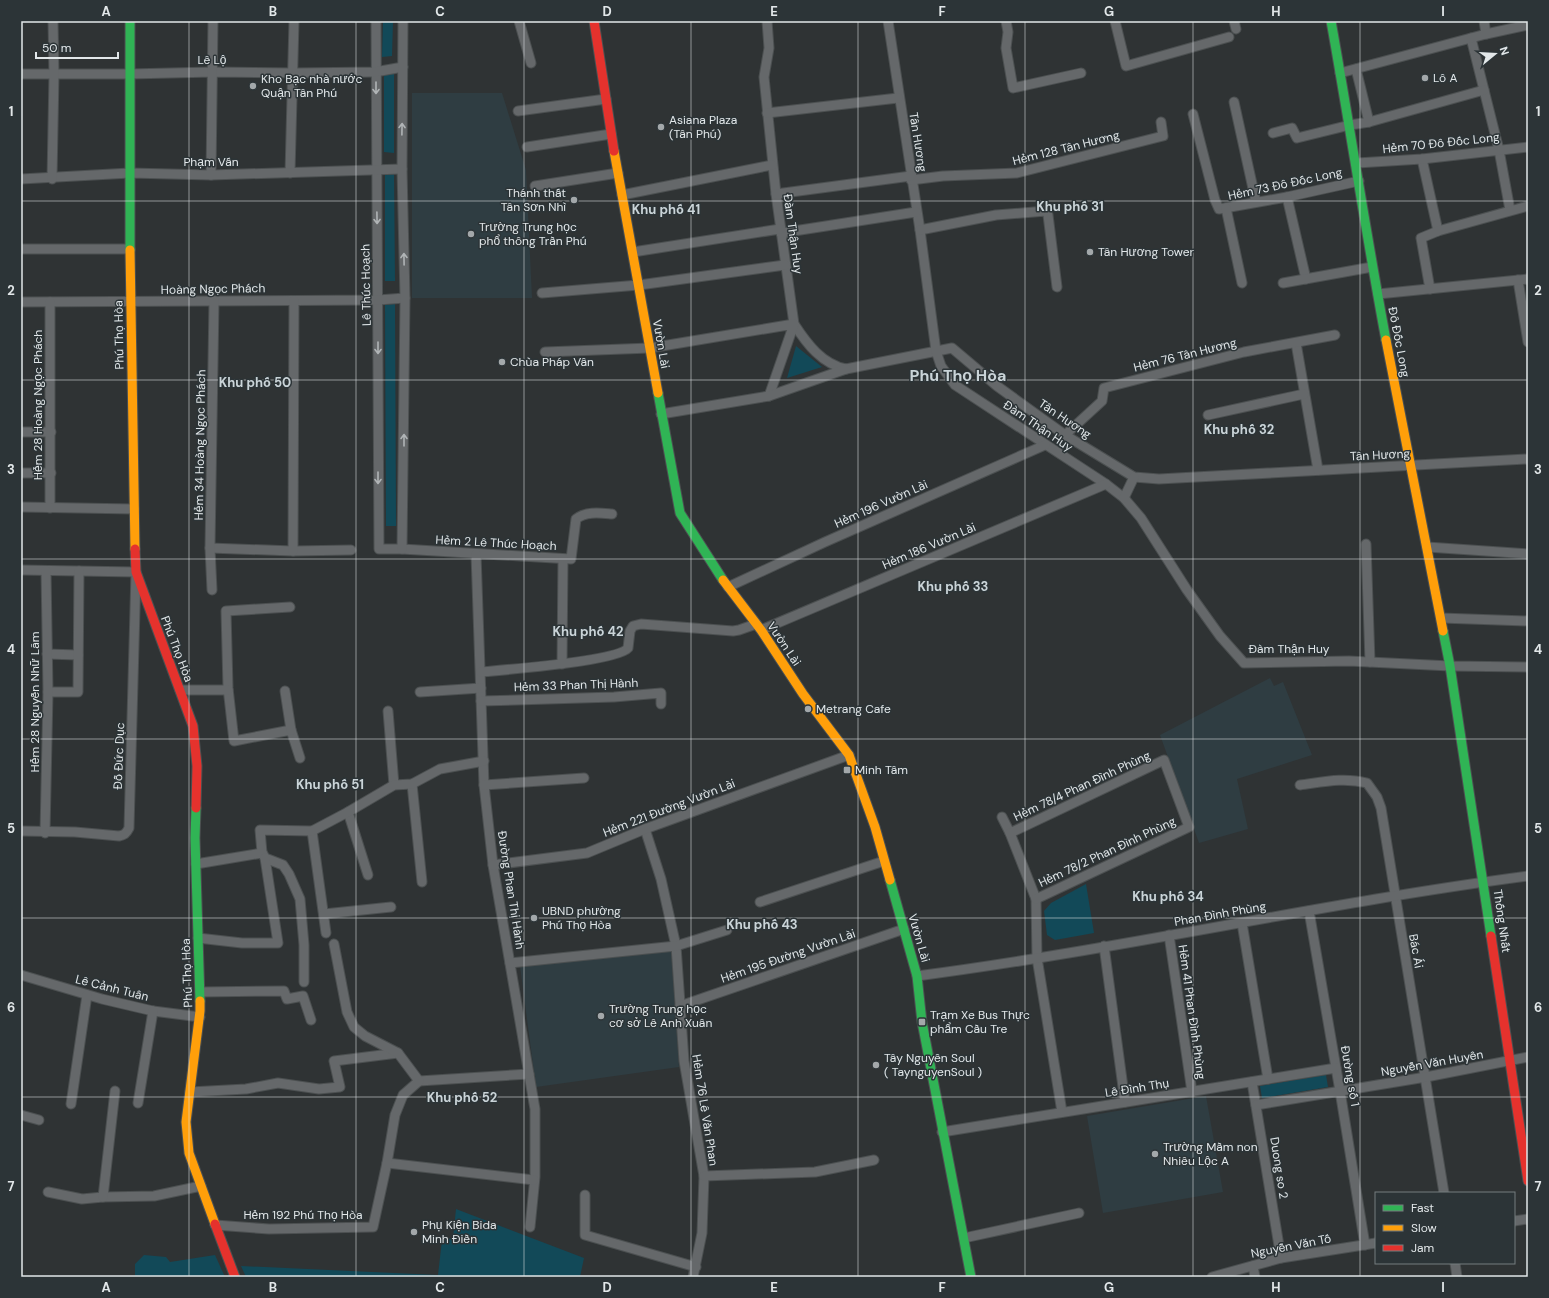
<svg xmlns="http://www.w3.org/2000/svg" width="1549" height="1298" viewBox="0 0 1549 1298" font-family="'DM Sans',sans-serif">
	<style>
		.built { fill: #2f3d42 }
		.green { fill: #124958 }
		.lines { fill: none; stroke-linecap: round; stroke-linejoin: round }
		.street-casing { stroke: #4c5051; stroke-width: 11 }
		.fast-casing { stroke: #4c5051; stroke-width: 11 }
		.slow-casing { stroke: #4c5051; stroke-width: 11 }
		.jam-casing { stroke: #4c5051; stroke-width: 11 }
		.street { stroke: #65686a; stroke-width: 9 }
		.fast { stroke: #30b455; stroke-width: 9 }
		.slow { stroke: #ff9f0a; stroke-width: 9 }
		.jam { stroke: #e5322d; stroke-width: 9 }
		.oneway { stroke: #b0b4b6 }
		.grid { fill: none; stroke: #e2e7e9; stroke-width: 1; stroke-opacity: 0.55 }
		.poi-dot { fill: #a3a8aa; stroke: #2c3437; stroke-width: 1.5 }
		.labels { text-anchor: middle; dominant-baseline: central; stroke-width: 3; stroke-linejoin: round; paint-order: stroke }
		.street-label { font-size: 12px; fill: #e2e7e9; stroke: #2c3437 }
		.poi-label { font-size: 12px; fill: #e2e7e9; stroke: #2c3437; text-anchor: start }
		.neighbourhood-label { font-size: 13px; font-weight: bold; fill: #cad4d8; stroke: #2c3437 }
		.district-label { font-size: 16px; font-weight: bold; fill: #cad4d8; stroke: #2c3437 }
		.neatline { fill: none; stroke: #e2e7e9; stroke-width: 1.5 }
		.grid-label { font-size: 13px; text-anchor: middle; font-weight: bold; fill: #e2e7e9 }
	</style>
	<rect width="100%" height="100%" fill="#2f3334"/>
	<g class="built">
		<path d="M412,93H502L526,170L532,298H412Z"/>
		<path d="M1270,678L1274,686L1283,682L1312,755L1237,779L1248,829L1199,843L1160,735Z"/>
		<path d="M671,950L679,1067L536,1087L520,966Z"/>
		<path d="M1206,1096L1223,1192L1103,1213L1087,1116Z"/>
	</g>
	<g class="green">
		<path d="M383,21H393L392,56L382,57Z"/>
		<path d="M384,74H394V153L384,152Z"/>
		<path d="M385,172H394L395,281H385Z"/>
		<path d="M395,304L396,526H386L385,305Z"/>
		<path d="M796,346L822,367L787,378Z"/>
		<path d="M1086,884L1094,933L1055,940L1047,935L1044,911L1051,903Z"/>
		<path d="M1326,1075L1328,1087L1262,1098L1260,1086Z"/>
		<path d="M456,1209L584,1258L580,1277H246L241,1266L438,1275L442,1240L453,1238Z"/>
		<path d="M144,1255L166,1257L170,1262L215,1255L225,1277H135V1264Z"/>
	</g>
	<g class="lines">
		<g class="street-casing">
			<g id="street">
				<path d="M376,21L379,549H402L571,559L576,519C586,511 600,513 612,514"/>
				<path d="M519,21L531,63"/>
				<path d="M767,21L769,48L764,77L776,194L794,324C807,344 822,364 846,369L952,348L997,386L1065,435L1134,477L1159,479L1528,459"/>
				<path d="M888,21L920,230L936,351L941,366L955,385L1106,484L1124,498L1141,518L1187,590L1220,636L1244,663L1349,661L1450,666L1528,667"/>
				<path d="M1006,21L1008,32L1006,48L1013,88L1081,73"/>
				<path d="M1115,21L1126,66L1229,37"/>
				<path d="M1234,21L1236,29"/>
				<path d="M1484,21L1486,34"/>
				<path d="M1471,38L1499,150L1510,210"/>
				<path d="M1340,73L1486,34L1528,25"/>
				<path d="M21,74H129L213,72L294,73L375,72L403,67"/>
				<path d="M1234,102L1256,202"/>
				<path d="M518,111L606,99"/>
				<path d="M767,113L898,98"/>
				<path d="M1193,114L1215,200L1219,209L1287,197L1359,181"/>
				<path d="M1369,122L1484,90"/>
				<path d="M1273,133L1292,128L1297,138L1350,125L1369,122L1356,69"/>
				<path d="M527,147L611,134"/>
				<path d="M1422,159L1438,231"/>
				<path d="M1357,163L1422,159L1528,147"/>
				<path d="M290,173L294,21"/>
				<path d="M211,175L213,21"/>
				<path d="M21,179L130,173L211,175L402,169"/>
				<path d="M52,179L54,74L53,21"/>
				<path d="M911,180L943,176L1017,173L1163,136L1161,122"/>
				<path d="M535,186L618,173"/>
				<path d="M776,194L911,176"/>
				<path d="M622,195L772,165"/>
				<path d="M1287,197L1306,279"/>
				<path d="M1226,208L1242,283"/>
				<path d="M920,230L996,215L1046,211L1048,215L1057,287"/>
				<path d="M781,233L916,212"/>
				<path d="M21,249H130"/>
				<path d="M633,252L780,229"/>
				<path d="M1518,280L1528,342"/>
				<path d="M1283,283L1372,267"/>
				<path d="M1430,289L1421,238L1438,231L1528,206"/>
				<path d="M542,293L639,285L785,265"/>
				<path d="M1378,294L1528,279"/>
				<path d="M21,302L378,300L405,298"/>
				<path d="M50,302V508"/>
				<path d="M1296,343L1318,470"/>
				<path d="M545,352L650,348L794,324L769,396"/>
				<path d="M661,414L769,396L846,369"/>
				<path d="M1208,415L1304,394"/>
				<path d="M21,432H51"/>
				<path d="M1065,435L1102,401L1104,388L1244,352L1335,335"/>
				<path d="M21,473H51"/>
				<path d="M1124,498L1134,477"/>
				<path d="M21,507L134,509"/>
				<path d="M1366,544L1370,662"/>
				<path d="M1427,547L1528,554"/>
				<path d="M210,548L293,551L351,550"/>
				<path d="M402,549L405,298L402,169L403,21"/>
				<path d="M293,551L294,301"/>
				<path d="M476,554L484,785L493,865L535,1109V1177L530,1227"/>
				<path d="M21,570L136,572L129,828C126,834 124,835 119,836L75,832L21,831"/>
				<path d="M728,587L825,542L1045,445"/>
				<path d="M212,590L210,548L214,301"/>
				<path d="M290,607L226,611L228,688L234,741L291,730L300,758"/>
				<path d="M1441,618L1528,621"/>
				<path d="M761,630L1106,484"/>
				<path d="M47,654L78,655"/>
				<path d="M562,664L563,559"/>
				<path d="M481,672C503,670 618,661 628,648L630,631L633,626L641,624L733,631L739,630L756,624"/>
				<path d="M180,690H228"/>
				<path d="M285,691L291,730"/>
				<path d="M48,692H78L79,571"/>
				<path d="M420,692L481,688"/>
				<path d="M481,701L614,697L661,693V704"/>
				<path d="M388,711L394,785"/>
				<path d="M412,784L422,882"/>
				<path d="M484,785L584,778"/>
				<path d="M1300,785C1323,782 1344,777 1367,783L1377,797L1381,808L1444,1193"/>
				<path d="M348,812L368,875"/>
				<path d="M1002,817L1010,833L1036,899L1037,958L1062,1112"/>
				<path d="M645,829L661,879L676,946L684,1061L704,1176L702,1233L693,1277"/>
				<path d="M312,831L326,933"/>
				<path d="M45,833L48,692L46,571"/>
				<path d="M1010,833L1164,760L1189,827L1036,899"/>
				<path d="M263,854L265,858L283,865L289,874L300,899L304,945V982"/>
				<path d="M196,864L262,853L260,830L312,831L348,812L394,785L412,784L440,769L484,761"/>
				<path d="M493,865L587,853L645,829L849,755"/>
				<path d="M760,902L884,861"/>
				<path d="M1309,911L1340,1091L1365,1245"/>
				<path d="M324,914L391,907"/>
				<path d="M1242,923L1268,1079"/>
				<path d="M1169,935L1192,1092"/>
				<path d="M198,938L242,943H278L265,858"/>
				<path d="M1104,946L1125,1102"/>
				<path d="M510,963L676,946L727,930"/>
				<path d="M21,975L102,999L153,1011L200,1017"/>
				<path d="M917,976C1122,949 1323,903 1528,876"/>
				<path d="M200,992L284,991L287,999L303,996L311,1020"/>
				<path d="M680,1006L904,929"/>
				<path d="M419,1081L529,1074"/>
				<path d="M1252,1082L1281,1258"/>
				<path d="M190,1092L246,1089L278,1083L319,1089L340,1087L334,1061L398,1053"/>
				<path d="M138,1103L153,1011"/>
				<path d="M71,1104L87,995"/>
				<path d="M1256,1105L1426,1077L1528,1057"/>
				<path d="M21,1115L39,1120"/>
				<path d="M942,1132L1336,1068"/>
				<path d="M387,1163L534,1180"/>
				<path d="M704,1176L815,1172L874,1160"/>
				<path d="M48,1192L82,1199L103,1197L154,1196L201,1186"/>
				<path d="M585,1195V1235L696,1267"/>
				<path d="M103,1197L115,1091"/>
				<path d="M1514,1221L1528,1219"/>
				<path d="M215,1225L269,1229L373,1227L387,1163L395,1115L403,1095L419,1081L398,1053L365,1036L354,1027L347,1012L334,944"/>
				<path d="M964,1238L1079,1213"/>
				<path d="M1455,1263L1457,1277"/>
				<path d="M1253,1266L1255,1277"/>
				<path d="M1212,1277L1281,1258L1376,1243"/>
			</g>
		</g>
		<g class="fast-casing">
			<g id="fast">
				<path d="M130,21V250"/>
				<path d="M1331,21C1350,127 1366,234 1386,340"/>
				<path d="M658,393L680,513L723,580"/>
				<path d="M1443,631L1450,666L1491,936"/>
				<path d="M196,808L195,838L200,1001"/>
				<path d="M890,880L917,976L922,1022L971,1277"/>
			</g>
		</g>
		<g class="slow-casing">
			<g id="slow">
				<path d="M614,151L658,393"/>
				<path d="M130,250L135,549"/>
				<path d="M1386,340L1443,631"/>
				<path d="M723,580L761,630L803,694L849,755L875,827L890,880"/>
				<path d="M200,1001V1011L186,1122L189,1153L215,1224"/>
			</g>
		</g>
		<g class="jam-casing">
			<g id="jam">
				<path d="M594,21L614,151"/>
				<path d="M135,549L136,572L193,726L197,766L196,808"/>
				<path d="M1491,936L1528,1181"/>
				<path d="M215,1224L235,1277"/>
			</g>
		</g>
		<use href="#street" class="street"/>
		<use href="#fast" class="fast"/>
		<use href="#slow" class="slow"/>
		<use href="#jam" class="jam"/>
	</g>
	<defs><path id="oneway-shaft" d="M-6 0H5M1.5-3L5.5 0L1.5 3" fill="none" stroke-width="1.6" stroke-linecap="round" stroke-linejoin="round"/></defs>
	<g class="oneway">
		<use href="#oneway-shaft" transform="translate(376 88) rotate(90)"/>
		<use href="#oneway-shaft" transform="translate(402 129) rotate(-89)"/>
		<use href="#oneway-shaft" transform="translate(377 218) rotate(89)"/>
		<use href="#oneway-shaft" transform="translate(404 259) rotate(-91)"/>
		<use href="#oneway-shaft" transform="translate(378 348) rotate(90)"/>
		<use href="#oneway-shaft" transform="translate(404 440) rotate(-90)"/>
		<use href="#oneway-shaft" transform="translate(378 478) rotate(90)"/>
	</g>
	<path class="grid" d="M189,21V1277M356,21V1277M524,21V1277M691,21V1277M858,21V1277M1025,21V1277M1193,21V1277M1360,21V1277M21,201H1528M21,380H1528M21,559H1528M21,739H1528M21,918H1528M21,1097H1528"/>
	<g class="poi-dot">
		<circle cx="1425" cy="78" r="4"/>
		<circle cx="253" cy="86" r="4"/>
		<circle cx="661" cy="127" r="4"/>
		<circle cx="574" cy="200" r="4"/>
		<circle cx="471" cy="234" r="4"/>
		<circle cx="1090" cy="252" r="4"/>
		<circle cx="502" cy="362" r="4"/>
		<circle cx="808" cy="709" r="4"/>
		<rect x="843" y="766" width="8" height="8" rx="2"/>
		<circle cx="534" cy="918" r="4"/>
		<circle cx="601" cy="1016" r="4"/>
		<rect x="918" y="1018" width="8" height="8" rx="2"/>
		<circle cx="876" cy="1065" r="4"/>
		<circle cx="1155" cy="1154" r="4"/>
		<circle cx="414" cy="1232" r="4"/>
	</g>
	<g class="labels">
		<g class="street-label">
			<text x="212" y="60">Lê Lộ</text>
			<text transform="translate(918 142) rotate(81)">Tân Hương</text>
			<text transform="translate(1441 143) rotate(-6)">Hẻm 70 Đô Đốc Long</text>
			<text transform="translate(1066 148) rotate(-14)">Hẻm 128 Tân Hương</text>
			<text x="211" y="162">Phạm Vấn</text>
			<text transform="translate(1285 184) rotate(-12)">Hẻm 73 Đô Đốc Long</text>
			<text transform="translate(793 234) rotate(82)">Đàm Thận Huy</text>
			<text transform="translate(366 285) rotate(-91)">Lê Thúc Hoạch</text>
			<text transform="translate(213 289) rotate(-1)">Hoàng Ngọc Phách</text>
			<text transform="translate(119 335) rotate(-91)">Phú Thọ Hòa</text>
			<text transform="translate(1399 342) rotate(79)">Đô Đốc Long</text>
			<text transform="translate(661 344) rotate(80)">Vườn Lài</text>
			<text transform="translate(1185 355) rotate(-14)">Hẻm 76 Tân Hương</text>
			<text transform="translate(38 405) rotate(-90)">Hẻm 28 Hoàng Ngọc Phách</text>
			<text transform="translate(1065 419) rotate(34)">Tân Hương</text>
			<text transform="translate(1038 426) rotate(34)">Đàm Thận Huy</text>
			<text transform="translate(200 445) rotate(-89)">Hẻm 34 Hoàng Ngọc Phách</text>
			<text transform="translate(1380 455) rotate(-3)">Tân Hương</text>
			<text transform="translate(881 504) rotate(-24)">Hẻm 196 Vườn Lài</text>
			<text transform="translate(496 543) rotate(3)">Hẻm 2 Lê Thúc Hoạch</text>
			<text transform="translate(929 546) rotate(-23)">Hẻm 186 Vườn Lài</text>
			<text transform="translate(784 644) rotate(56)">Vườn Lài</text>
			<text transform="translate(177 649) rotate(69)">Phú Thọ Hòa</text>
			<text x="1289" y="649">Đàm Thận Huy</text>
			<text transform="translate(576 685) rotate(-2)">Hẻm 33 Phan Thị Hành</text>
			<text transform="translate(35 702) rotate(-90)">Hẻm 28 Nguyễn Nhữ Lãm</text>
			<text transform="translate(119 756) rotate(-88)">Đỗ Đức Dục</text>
			<text transform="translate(1082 786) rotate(-25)">Hẻm 78/4 Phan Đình Phùng</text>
			<text transform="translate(669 808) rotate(-21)">Hẻm 221 Đường Vườn Lài</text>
			<text transform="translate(1107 852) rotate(-25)">Hẻm 78/2 Phan Đình Phùng</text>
			<text transform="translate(511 890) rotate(81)">Đường Phan Thị Hành</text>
			<text transform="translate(1220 914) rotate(-10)">Phan Đình Phùng</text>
			<text transform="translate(1502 921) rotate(82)">Thống Nhất</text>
			<text transform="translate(919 938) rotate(74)">Vườn Lài</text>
			<text transform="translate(1416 951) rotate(80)">Bác Ái</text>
			<text transform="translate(788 956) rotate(-19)">Hẻm 195 Đường Vườn Lài</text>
			<text transform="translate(187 973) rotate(-92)">Phú Thọ Hòa</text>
			<text transform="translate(112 988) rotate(14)">Lê Cảnh Tuân</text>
			<text transform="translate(1192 1012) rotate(82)">Hẻm 41 Phan Đình Phùng</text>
			<text transform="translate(1432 1063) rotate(-10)">Nguyễn Văn Huyên</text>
			<text transform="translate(1350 1076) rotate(80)">Đường số 1</text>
			<text transform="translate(1137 1088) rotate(-9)">Lê Đình Thụ</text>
			<text transform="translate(705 1110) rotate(81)">Hẻm 76 Lê Văn Phan</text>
			<text transform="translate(1279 1168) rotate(81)">Duong so 2</text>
			<text x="303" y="1215">Hẻm 192 Phú Thọ Hòa</text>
			<text transform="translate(1291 1246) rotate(-11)">Nguyễn Văn Tố</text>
		</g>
		<g class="poi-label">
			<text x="1433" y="78">Lô A</text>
			<text x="261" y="79">Kho Bạc nhà nước<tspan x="261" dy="14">Quận Tân Phú</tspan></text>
			<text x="669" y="120">Asiana Plaza<tspan x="669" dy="14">(Tân Phú)</tspan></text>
			<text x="566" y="193" text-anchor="end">Thánh thất<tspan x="566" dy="14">Tân Sơn Nhì</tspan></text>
			<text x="479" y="227">Trường Trung học<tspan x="479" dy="14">phổ thông Trần Phú</tspan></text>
			<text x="1098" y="252">Tân Hương Tower</text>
			<text x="510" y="362">Chùa Pháp Vân</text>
			<text x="816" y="709">Metrang Cafe</text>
			<text x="855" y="770">Minh Tâm</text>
			<text x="542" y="911">UBND phường<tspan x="542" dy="14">Phú Thọ Hòa</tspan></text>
			<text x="609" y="1009">Trường Trung học<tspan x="609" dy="14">cơ sở Lê Anh Xuân</tspan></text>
			<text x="930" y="1015">Trạm Xe Bus Thực<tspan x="930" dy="14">phẩm Cầu Tre</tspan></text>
			<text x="884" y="1058">Tây Nguyên Soul<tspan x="884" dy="14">( TaynguyenSoul )</tspan></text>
			<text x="1163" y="1147">Trường Mầm non<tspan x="1163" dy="14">Nhiêu Lộc A</tspan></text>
			<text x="422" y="1225">Phụ Kiện Bida<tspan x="422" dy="14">Minh Điền</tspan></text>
		</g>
		<g class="neighbourhood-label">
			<text x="1070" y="206">Khu phố 31</text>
			<text x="666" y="209">Khu phố 41</text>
			<text x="255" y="382">Khu phố 50</text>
			<text x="1239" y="429">Khu phố 32</text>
			<text x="953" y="586">Khu phố 33</text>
			<text x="588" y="631">Khu phố 42</text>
			<text x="330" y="784">Khu phố 51</text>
			<text x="1168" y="896">Khu phố 34</text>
			<text x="762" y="924">Khu phố 43</text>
			<text x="462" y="1097">Khu phố 52</text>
		</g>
		<g class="district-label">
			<text x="958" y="375">Phú Thọ Hòa</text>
		</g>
	</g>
	<rect width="1549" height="1298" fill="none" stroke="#2c3437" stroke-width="44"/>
	<rect x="1375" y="1192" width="140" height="72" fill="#2c3437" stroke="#757c7e"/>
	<rect x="1383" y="1205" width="20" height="6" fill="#30b455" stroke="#757c7e"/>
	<text x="1411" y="1212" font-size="12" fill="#e2e7e9">Fast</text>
	<rect x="1383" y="1225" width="20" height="6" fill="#ff9f0a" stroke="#757c7e"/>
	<text x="1411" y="1232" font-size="12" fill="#e2e7e9">Slow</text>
	<rect x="1383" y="1245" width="20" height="6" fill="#e5322d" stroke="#757c7e"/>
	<text x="1411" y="1252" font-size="12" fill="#e2e7e9">Jam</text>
	<g transform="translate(1495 54) rotate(72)" stroke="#2c3437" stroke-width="3" paint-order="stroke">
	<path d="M0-3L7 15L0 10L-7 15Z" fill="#e2e7e9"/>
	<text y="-6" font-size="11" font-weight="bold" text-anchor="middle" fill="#e2e7e9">N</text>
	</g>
	<path d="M36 52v6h82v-6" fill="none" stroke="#e2e7e9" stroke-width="2"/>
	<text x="42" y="52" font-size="12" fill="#e2e7e9" stroke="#2c3437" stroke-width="3" paint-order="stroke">50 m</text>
	<rect x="22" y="22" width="1505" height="1254" class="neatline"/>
	<g class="grid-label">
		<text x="106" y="16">A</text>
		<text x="273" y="16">B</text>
		<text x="440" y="16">C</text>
		<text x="607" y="16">D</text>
		<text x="774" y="16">E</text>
		<text x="942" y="16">F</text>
		<text x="1109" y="16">G</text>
		<text x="1276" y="16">H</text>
		<text x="1443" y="16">I</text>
		<text x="11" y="116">1</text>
		<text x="1538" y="116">1</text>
		<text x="11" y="295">2</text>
		<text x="1538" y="295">2</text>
		<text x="11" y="474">3</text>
		<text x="1538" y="474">3</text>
		<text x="11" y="654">4</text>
		<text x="1538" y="654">4</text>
		<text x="11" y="833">5</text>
		<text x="1538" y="833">5</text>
		<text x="11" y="1012">6</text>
		<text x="1538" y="1012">6</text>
		<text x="11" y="1191">7</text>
		<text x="1538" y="1191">7</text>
		<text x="106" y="1292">A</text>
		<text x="273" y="1292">B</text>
		<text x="440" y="1292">C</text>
		<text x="607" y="1292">D</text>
		<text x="774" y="1292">E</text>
		<text x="942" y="1292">F</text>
		<text x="1109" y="1292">G</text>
		<text x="1276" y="1292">H</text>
		<text x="1443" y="1292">I</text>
	</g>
</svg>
